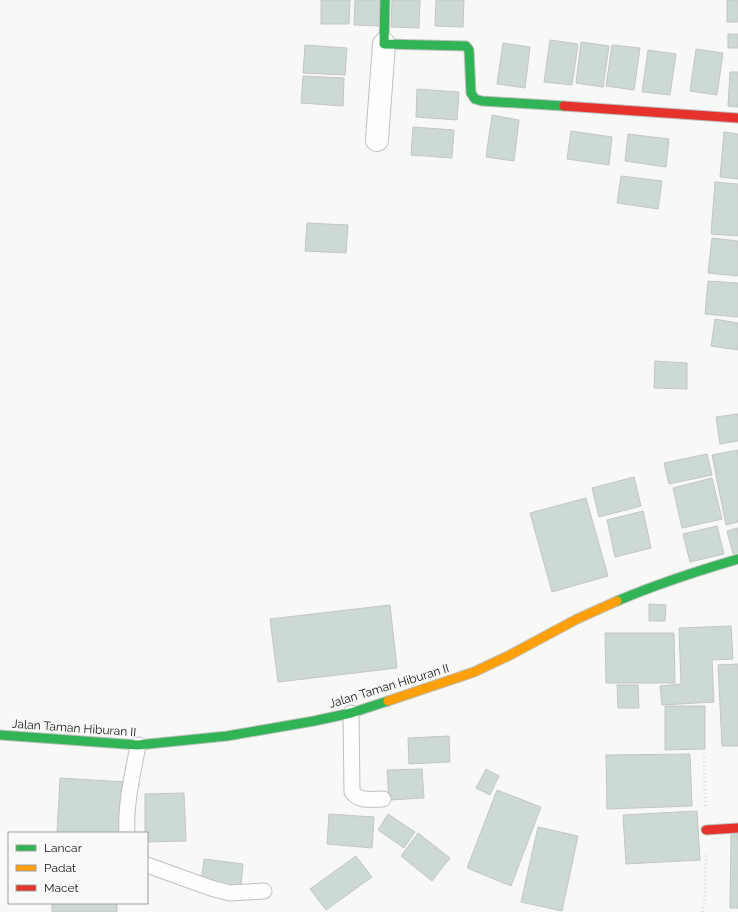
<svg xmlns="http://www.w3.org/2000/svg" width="738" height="912" viewBox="0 0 738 912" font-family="Raleway,sans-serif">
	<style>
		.building { fill: #cdd9d3; stroke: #c4c6c4 }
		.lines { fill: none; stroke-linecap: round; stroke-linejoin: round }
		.lane-casing { stroke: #bfc0be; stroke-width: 17 }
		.street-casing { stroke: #bfc0be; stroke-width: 24 }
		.fast-casing { stroke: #bfc0be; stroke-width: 11 }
		.slow-casing { stroke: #bfc0be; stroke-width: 11 }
		.jam-casing { stroke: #bfc0be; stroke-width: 11 }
		.path { stroke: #d9dad8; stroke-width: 2.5; stroke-dasharray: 1 3; stroke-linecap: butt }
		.lane { stroke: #fefefe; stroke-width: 15 }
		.street { stroke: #fefefe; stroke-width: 22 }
		.fast { stroke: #30b455; stroke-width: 9 }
		.slow { stroke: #ff9f0a; stroke-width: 9 }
		.jam { stroke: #e5322d; stroke-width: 9 }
		.labels { text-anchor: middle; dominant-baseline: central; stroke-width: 3; stroke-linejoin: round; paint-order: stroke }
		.street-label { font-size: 12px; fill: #161715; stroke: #f7faf6 }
	</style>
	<rect width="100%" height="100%" fill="#f8f9f7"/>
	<g class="building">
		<path d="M321,0H350L349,24H321Z"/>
		<path d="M355,0H380L379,26L354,25Z"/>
		<path d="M392,0H420L419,28L391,27Z"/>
		<path d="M436,0H464L463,27L435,26Z"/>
		<rect x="727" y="0" width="11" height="22"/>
		<rect x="728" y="34" width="10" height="14"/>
		<path d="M550,40L578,44L572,85L544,82Z"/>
		<path d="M581,42L609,46L603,87L576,83Z"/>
		<path d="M503,43L530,47L525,88L497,84Z"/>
		<path d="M305,45L347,48L345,75L303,73Z"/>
		<path d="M612,45L640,48L634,90L606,86Z"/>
		<path d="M696,49L723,53L717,95L690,91Z"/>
		<path d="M648,50L676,54L670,95L642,92Z"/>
		<path d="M730,72H738V107L728,106Z"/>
		<path d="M303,76L344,78L343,106L301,103Z"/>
		<path d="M417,89L459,92L457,120L416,117Z"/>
		<path d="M492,115L519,120L514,161L486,157Z"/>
		<path d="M413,127L454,130L452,158L411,155Z"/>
		<path d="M571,131L612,137L609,165L567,159Z"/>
		<path d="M724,132L738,134V179L720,177Z"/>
		<path d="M628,134L669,139L666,167L625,161Z"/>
		<path d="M621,176L662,181L658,209L617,203Z"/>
		<path d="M715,182L738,184V236L711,234Z"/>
		<path d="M307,223L348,225L346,253L305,251Z"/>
		<path d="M712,238L738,241V276L708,273Z"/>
		<path d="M708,281L738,283V317L705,314Z"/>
		<path d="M715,319L738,323V350L711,346Z"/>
		<path d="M655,361L687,363V389L654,388Z"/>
		<path d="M738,414V441L720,444L716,417Z"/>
		<path d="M738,450V522L726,525L712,455Z"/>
		<path d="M707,454L712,475L669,484L664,463Z"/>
		<path d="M634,477L641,506L599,517L592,488Z"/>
		<path d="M712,478L722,519L682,528L673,488Z"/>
		<path d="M586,498L608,576L552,592L530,513Z"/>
		<path d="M643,511L651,548L615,557L607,520Z"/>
		<path d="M717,526L724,554L690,562L683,534Z"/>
		<path d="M738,528V552L733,554L727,531Z"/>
		<path d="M649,604L666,605L665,621H649Z"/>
		<path d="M390,605L397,668L278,682L270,619Z"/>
		<path d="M731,626L733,659L712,660L714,702L662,705L660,686L681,684L679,628Z"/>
		<path d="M605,633H674L675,683H606Z"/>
		<path d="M738,664V746H722L718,665Z"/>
		<path d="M617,685H638L639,708H618Z"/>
		<path d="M665,706H705V749L665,750Z"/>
		<path d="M449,736L450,762L409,764L408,738Z"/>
		<path d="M690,754L692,806L607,809L606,755Z"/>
		<path d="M422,769L424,798L389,800L387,770Z"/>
		<path d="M486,769L499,776L490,795L476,788Z"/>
		<path d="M60,778L125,782L122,833H57Z"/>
		<path d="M497,790L541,807L511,886L467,868Z"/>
		<path d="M184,793L186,841L147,842V833H145V794Z"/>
		<path d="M697,811L700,860L626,864L623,815Z"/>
		<path d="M329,814L374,817L372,848L327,844Z"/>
		<path d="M388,814L415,832L404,848L378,830Z"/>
		<path d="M538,827L578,836L562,911L521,902Z"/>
		<path d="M418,833L450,858L432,881L401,856Z"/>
		<path d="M731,833H738V908H730Z"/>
		<path d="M356,856L372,877L326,910L310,889Z"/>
		<path d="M204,859L243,864L240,896L200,891Z"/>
		<rect x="52" y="903" width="65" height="9"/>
	</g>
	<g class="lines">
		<g class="lane-casing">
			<g id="lane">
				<path d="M351,713L352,792C359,802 372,799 383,799"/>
				<path d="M127,833C125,804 133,774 138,745"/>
				<path d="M147,865L211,888L230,893L264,891"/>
			</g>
		</g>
		<g class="street-casing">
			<path id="street" d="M377,140L384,44"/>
		</g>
		<g class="fast-casing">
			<g id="fast">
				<path d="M385,0L384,44L466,46L469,50L471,93L475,99L482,101L564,106"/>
				<path d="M617,601C657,584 697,571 738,559"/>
				<path d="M0,735L138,745L227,736L314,721L351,713L388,701"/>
			</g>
		</g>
		<g class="slow-casing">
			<path id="slow" d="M388,701L474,672L510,655L577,619L617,601"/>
		</g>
		<g class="jam-casing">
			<g id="jam">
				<path d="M564,106L738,118"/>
				<path d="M706,830L738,828"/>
			</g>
		</g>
		<g class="path">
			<path d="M704,757L705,806"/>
			<path d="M702,912L705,901L706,855"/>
		</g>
		<use href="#lane" class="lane"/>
		<use href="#street" class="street"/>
		<use href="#fast" class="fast"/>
		<use href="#slow" class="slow"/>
		<use href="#jam" class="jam"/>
	</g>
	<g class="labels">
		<g class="street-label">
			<text transform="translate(389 686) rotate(-17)">Jalan Taman Hiburan II</text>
			<text transform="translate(74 728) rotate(4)">Jalan Taman Hiburan II</text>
		</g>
	</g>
	<rect x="8" y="832" width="140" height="72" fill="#f7faf6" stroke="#9d9f9c"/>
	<rect x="16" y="845" width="20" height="6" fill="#30b455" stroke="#9d9f9c"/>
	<text x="44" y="852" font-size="12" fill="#161715">Lancar</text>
	<rect x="16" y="865" width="20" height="6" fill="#ff9f0a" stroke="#9d9f9c"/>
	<text x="44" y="872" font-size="12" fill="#161715">Padat</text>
	<rect x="16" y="885" width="20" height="6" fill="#e5322d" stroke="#9d9f9c"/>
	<text x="44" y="892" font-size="12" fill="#161715">Macet</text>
</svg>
